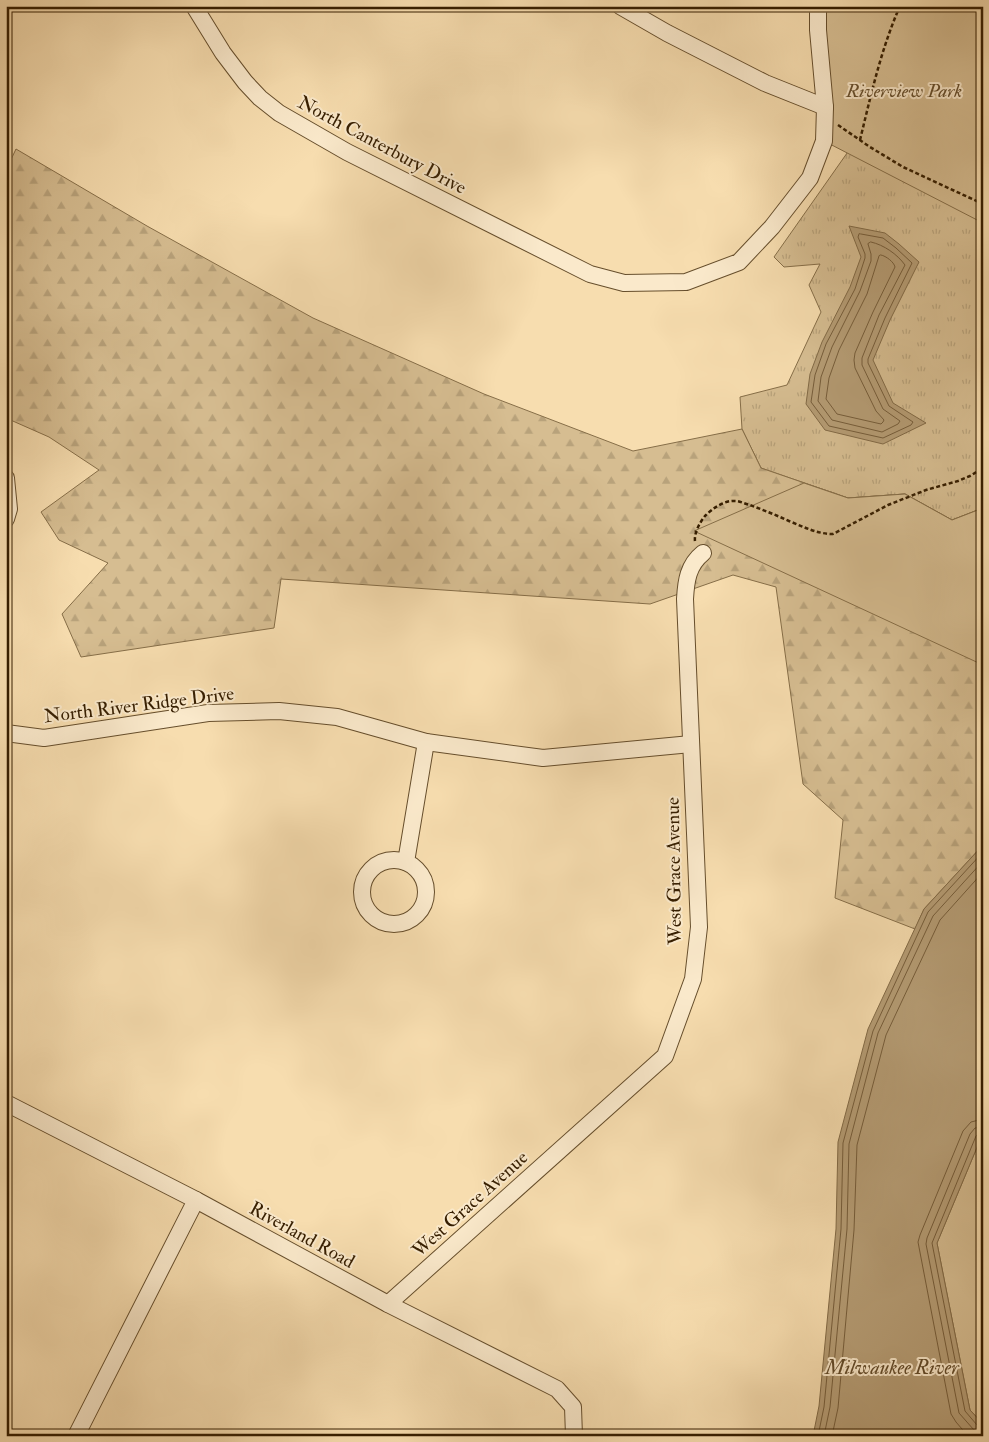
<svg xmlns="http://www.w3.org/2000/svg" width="989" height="1442" viewBox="0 0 989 1442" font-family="'IM FELL Double Pica',serif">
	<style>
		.grass { fill: url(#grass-tufts); stroke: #866e48 }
		.forest { fill: url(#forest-firs); stroke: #866e48 }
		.park { fill: #d6bd91; stroke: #866e48 }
		.water { fill: #b59c74; stroke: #826a46 }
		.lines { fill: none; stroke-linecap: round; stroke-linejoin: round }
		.shore { stroke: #765d3a; stroke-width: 1 }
		.minor-casing { stroke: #664e2c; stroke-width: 18 }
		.path { stroke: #361e00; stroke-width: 2.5; stroke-dasharray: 4 2.5; stroke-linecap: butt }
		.minor { stroke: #fae9cb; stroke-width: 16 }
		.labels { text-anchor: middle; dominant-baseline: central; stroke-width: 4; stroke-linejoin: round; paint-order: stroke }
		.park-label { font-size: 19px; font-style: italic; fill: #664e2c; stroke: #fae9cb }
		.street-label { font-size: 19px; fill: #361e00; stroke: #fae9cb }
		.water-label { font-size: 20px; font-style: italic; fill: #624a29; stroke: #fae9cb }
	</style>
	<defs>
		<pattern id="grass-tufts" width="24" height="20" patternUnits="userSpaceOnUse" patternTransform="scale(1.25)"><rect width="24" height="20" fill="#d6bd91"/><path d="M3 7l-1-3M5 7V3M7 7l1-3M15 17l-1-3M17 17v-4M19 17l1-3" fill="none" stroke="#b8a27b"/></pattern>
		<pattern id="forest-firs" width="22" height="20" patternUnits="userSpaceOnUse" patternTransform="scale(1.25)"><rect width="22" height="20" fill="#d6bd91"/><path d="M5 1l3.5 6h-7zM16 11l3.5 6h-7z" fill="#b8a27b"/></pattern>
	</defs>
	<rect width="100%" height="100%" fill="#f7ddaf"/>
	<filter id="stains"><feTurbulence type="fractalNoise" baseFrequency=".004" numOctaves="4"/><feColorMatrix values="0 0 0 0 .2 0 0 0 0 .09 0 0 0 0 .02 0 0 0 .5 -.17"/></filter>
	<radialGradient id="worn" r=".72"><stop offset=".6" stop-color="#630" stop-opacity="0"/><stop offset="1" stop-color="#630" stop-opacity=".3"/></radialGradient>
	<path class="grass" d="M983,10V508L952,520L905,494L848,498L761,468L742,429L740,397L787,385L821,312L809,285L820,264L784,267L774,257L852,146Z"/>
	<path class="forest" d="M16,149L147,226L313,318L484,394L633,451L742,429L761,468L848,498L905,494L952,520L983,508V845L924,909L915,929L835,898L843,820L803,784L776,587L733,575L650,604L281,579L274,628L81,657L62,614L108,563L59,540L41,512L99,470L49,437L6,418V170Z"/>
	<g class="park">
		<path d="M818,6H983V223L824,141Z"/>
		<path d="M804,483L848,498L905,494L952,520L983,508V665L694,531Z"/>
		<path d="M983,1133V1424L970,1410L937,1243Z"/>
	</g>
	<g class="water">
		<path d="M849,226L885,233L899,244L919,262L890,320L873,360L893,403L926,423L883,444L825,430L806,404L810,374L822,342L850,287L861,257Z"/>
		<path d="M983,845V1133L937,1243L970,1410L983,1424V1436H813L819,1406L836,1229L838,1142L868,1029L924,909Z"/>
	</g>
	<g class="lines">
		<g class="shore">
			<path d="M861,234L883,238L896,248L912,263L885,318L868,359V363L889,406L913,422L911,425L883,438L829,426L811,402L815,375L826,344L855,289L865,258V254L858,237L859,234Z"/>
			<path d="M871,242C884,245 897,254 905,265L879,315L862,358V365L883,409L900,421L898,424L882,432L832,420L818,401L821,377L832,347L860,291L871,261V254L868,244Z"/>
			<path d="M881,255C886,256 894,262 895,267L873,312L855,353L854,360L855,368L876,411L884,420L883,422L881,424L837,414L826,399L829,378L839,350L867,294L879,256Z"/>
			<path d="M983,1127L975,1128L970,1134L927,1238L926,1244L959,1413L974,1430L983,1433"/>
			<path d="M983,1133H979L976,1136L932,1243L965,1411L977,1425L983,1427"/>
			<path d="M818,1436L824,1407L841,1229L843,1143L873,1031L928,912L983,852"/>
			<path d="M824,1436L830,1407L847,1229L849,1144L878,1033L933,916L983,861"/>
			<path d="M832,1436L838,1408L854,1230L857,1145L886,1035L940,920L983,872"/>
			<path d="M968,1436L956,1422L951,1414L918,1242L920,1235L963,1131L971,1122L983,1119"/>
		</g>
		<g class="minor-casing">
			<g id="minor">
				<path d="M194,6L223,53L245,82L260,98L279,113L347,152L590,274L624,283L686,282L739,262L772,227L810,178L824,141L825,107L818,30V6"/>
				<path d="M620,6L667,33L765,83L825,107"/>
				<path d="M6,478L9,509L6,519"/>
				<path d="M6,733L44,738L208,713L279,711L337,717L426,742L543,758L691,744"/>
				<circle cx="394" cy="892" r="32"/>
				<path d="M406,862L426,742"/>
				<path d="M6,1103L196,1200L388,1304L557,1389L573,1407L574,1436"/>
				<path d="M388,1304L665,1056L693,979L699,927L685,599C686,581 688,565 703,553"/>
				<path d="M76,1436L196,1200"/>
			</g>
		</g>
		<g class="path">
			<path d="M838,125L870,147L903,167L983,204"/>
			<path d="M860,140C871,95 881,49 900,6"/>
			<path d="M695,541C694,533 700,522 705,516C712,509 724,500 735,501C740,501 745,504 750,505C763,510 776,515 789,521C804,527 817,534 833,534L888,505L926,490L958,481L970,476L983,468"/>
		</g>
		<use href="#minor" class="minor"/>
	</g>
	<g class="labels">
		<g class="park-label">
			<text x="904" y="91">Riverview Park</text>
		</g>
		<g class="street-label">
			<text transform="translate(382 145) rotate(28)">North Canterbury Drive</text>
			<text transform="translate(139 705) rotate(-7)">North River Ridge Drive</text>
			<text transform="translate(674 871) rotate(-91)">West Grace Avenue</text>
			<text transform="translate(470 1204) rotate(-42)">West Grace Avenue</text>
			<text transform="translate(302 1235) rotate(29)">Riverland Road</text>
		</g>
		<g class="water-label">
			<text x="892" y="1367">Milwaukee River</text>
		</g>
	</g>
	<rect width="989" height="1442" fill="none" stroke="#f7ddaf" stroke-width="25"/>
	<rect x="8" y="8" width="974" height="1427" fill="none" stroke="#361e00" stroke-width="2.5"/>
	<rect x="12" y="12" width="964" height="1417" fill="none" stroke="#361e00"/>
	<rect width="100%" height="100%" filter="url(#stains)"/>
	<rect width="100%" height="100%" fill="url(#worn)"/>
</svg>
